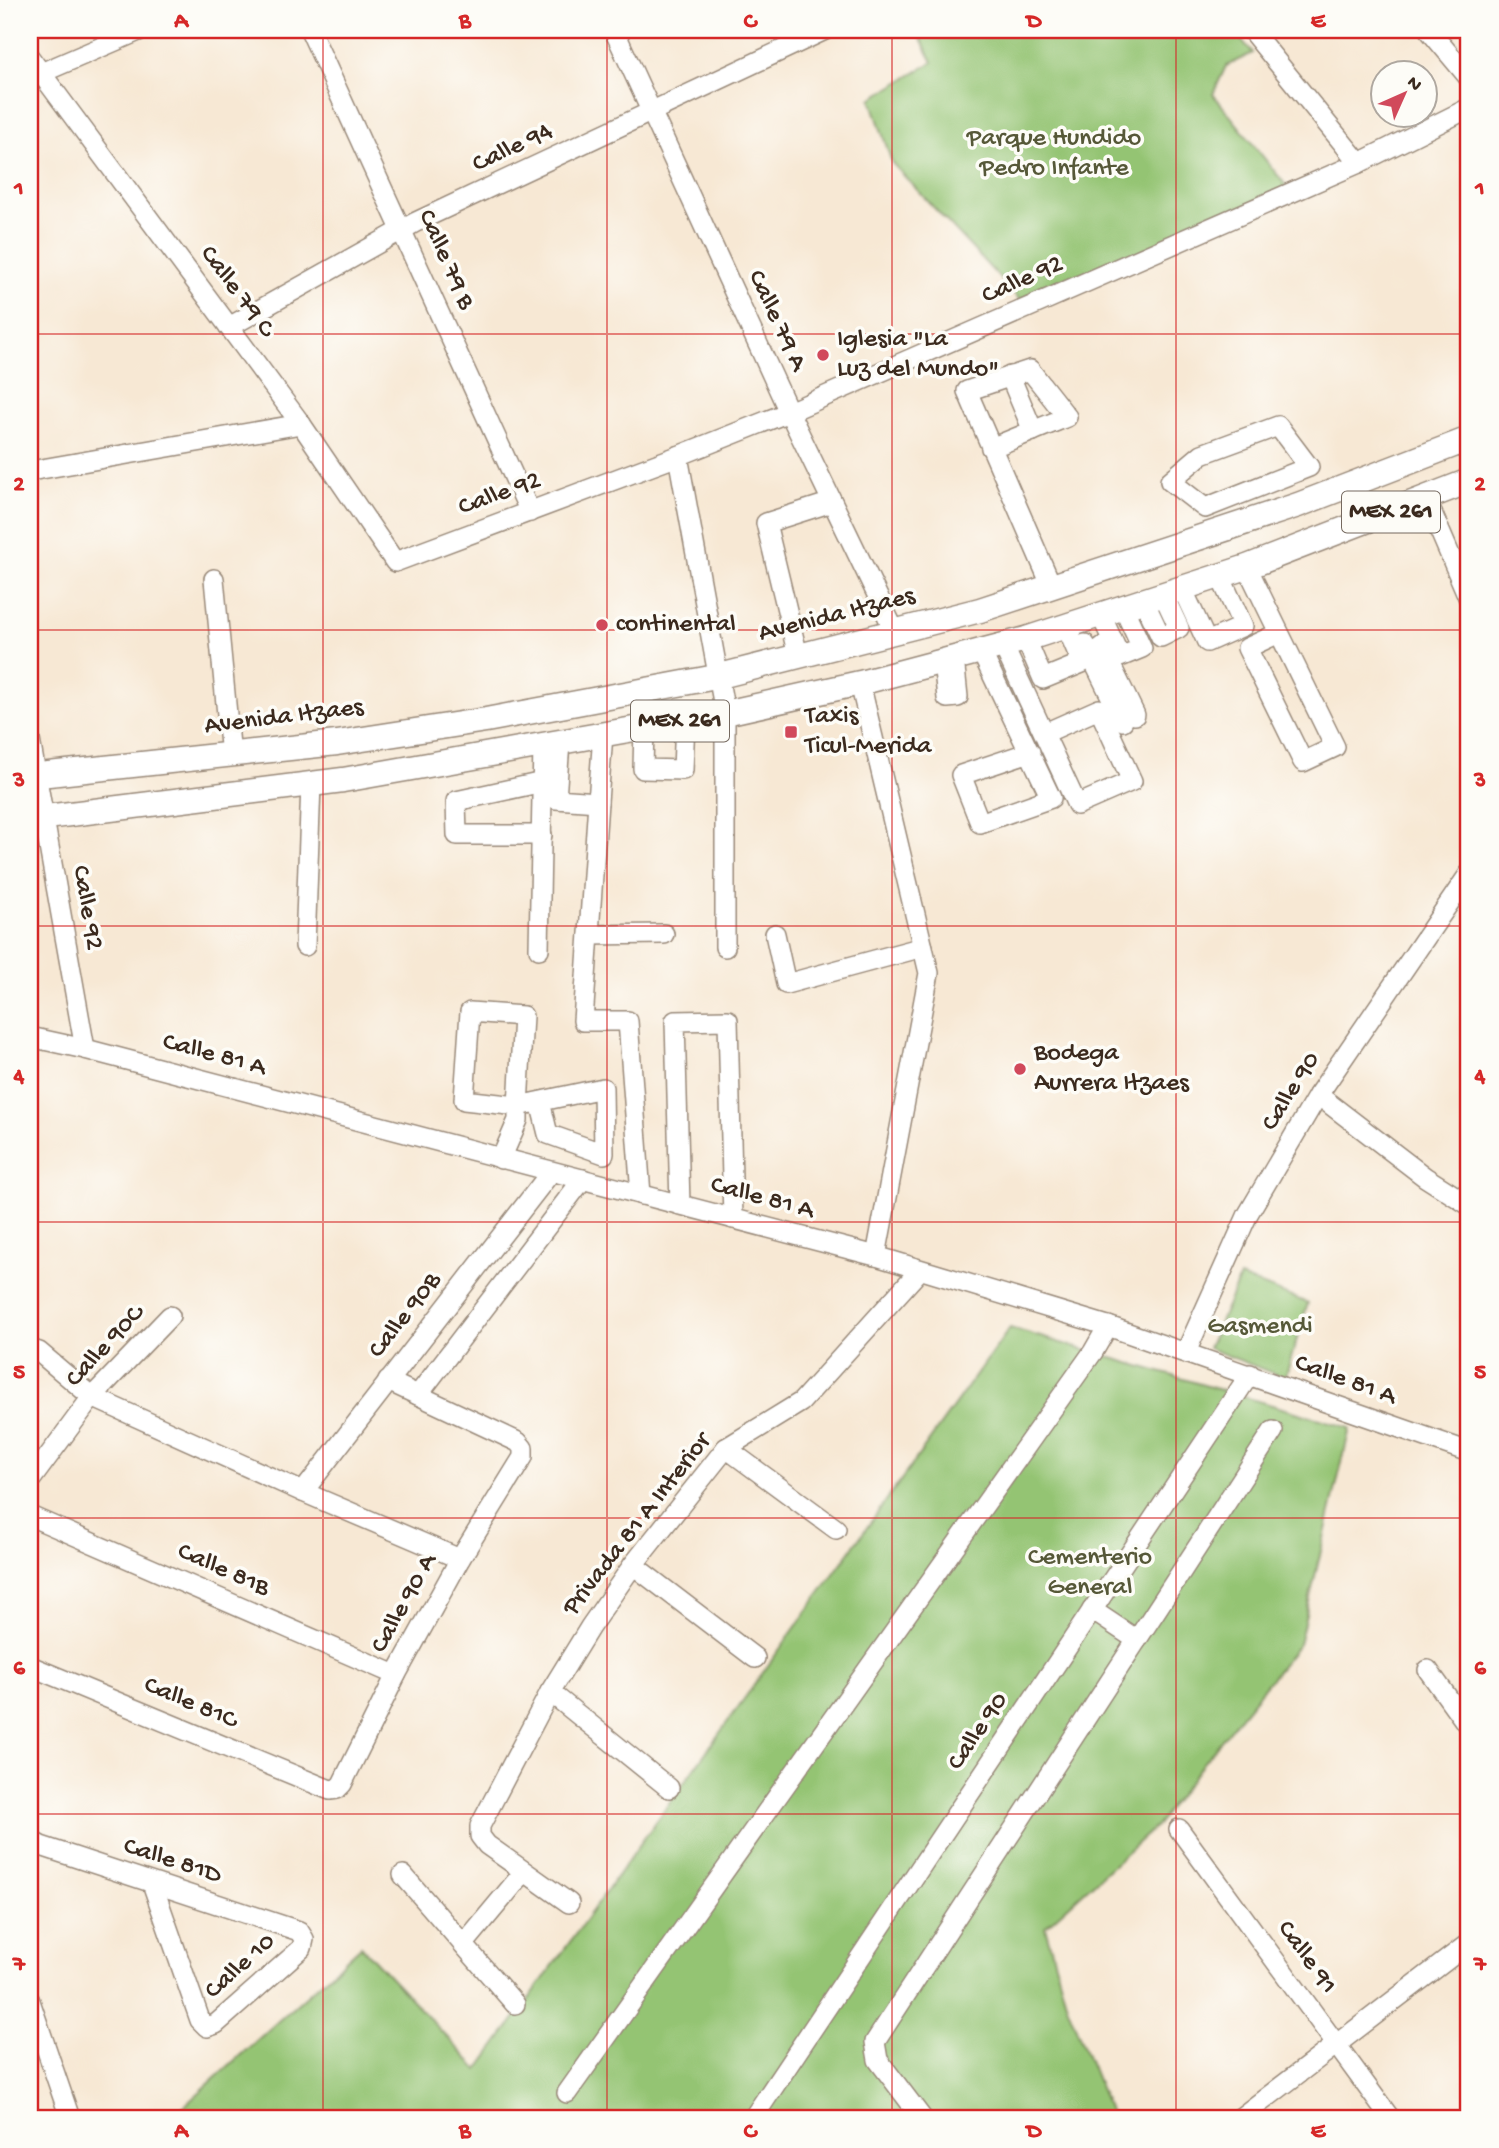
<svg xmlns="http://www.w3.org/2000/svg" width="1499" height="2148" viewBox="0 0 1499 2148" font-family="'Gochi Hand',sans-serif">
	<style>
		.green { fill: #94c473; stroke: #687748; stroke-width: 2 }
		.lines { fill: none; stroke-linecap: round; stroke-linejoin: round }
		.minor-casing { stroke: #998979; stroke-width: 22 }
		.major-casing { stroke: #998979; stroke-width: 27 }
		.minor { stroke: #fff; stroke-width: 19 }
		.major { stroke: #fff; stroke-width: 24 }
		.grid { fill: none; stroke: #d62828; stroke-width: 2; stroke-opacity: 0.55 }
		.poi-dot { fill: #d1495b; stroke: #fdfcf7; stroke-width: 2.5 }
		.labels { text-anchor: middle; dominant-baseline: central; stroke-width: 7; stroke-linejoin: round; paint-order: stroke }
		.shield { fill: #fdfcf7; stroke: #75695f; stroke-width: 2 }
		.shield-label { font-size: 24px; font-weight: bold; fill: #3b2a1e }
		.park-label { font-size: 26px; fill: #565838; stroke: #fdfcf7 }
		.street-label { font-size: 26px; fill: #3b2a1e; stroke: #fdfcf7 }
		.poi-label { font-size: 26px; fill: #3b2a1e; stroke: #fdfcf7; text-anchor: start }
		.neatline { fill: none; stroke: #d62828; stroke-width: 2.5 }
		.grid-label { font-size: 23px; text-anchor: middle; font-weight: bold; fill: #d62828 }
	</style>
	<rect width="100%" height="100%" fill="#fdfcf7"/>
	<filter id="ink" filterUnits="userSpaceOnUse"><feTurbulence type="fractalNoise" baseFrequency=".0143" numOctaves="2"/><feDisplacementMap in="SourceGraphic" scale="14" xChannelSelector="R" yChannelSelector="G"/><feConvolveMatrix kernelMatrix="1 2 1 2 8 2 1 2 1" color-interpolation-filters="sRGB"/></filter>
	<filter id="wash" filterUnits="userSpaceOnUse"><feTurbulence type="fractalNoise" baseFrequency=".00686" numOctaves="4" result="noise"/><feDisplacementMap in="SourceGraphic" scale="28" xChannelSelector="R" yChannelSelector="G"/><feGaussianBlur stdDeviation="1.57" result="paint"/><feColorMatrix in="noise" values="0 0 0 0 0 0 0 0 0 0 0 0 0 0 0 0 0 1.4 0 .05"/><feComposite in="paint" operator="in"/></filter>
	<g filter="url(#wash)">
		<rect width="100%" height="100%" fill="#f7e8d4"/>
		<g class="green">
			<path d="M916,30H1162L1198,37L1213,30H1233L1253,53L1226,66L1213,94L1288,188L1023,303L892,163L871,99L933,62Z"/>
			<path d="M1240,1277L1308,1303L1285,1378L1208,1348Z"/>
			<path d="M1010,1328L1350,1428L1299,1644L1203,1763L1156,1826L1045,1927L1067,2005L1112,2118H171L361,1946L478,2070Z"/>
		</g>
	</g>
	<g filter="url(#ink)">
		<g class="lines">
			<g class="minor-casing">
				<g id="minor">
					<path d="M310,30L530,512"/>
					<path d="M614,30L789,412L895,632"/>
					<path d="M1251,30L1359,163"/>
					<path d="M1429,30L1469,78"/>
					<path d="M30,58L301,424L395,562L678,456L789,412L1359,163L1469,108"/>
					<path d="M30,80L41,73L141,30"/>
					<path d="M229,327L416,222L825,30"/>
					<path d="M1010,376L1033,431"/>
					<path d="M1278,426L1309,467L1205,508L1170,481L1202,454Z"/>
					<path d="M991,448L1067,417L1030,370L967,391L1052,587"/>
					<path d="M678,456L725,713V947"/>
					<path d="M30,471L301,424"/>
					<path d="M1426,499L1469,599"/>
					<path d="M1247,567L1335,747L1303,762L1247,648L1279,633"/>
					<path d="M214,579L231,756"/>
					<path d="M1182,588L1207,642L1243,626L1220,576"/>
					<path d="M1144,601L1161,637L1179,628L1163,594"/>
					<path d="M1101,615L1120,657L1142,648L1123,607"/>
					<path d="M1026,639L1043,679L1082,663L1066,626"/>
					<path d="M1085,644L1123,721"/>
					<path d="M1003,645L1077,805L1132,781L1099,709L1045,733"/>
					<path d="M1102,647L1135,715"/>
					<path d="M981,651L1051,798L980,823L961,775L1030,752"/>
					<path d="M798,656L766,523L832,502"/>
					<path d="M943,661L947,698L958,697L954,658"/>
					<path d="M860,683L929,973L876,1256"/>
					<path d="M644,727L643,769L683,770L685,720"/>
					<path d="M30,740L85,1049"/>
					<path d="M560,742L556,799L598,802L603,734"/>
					<path d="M598,802L583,1021H628L641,1195"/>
					<path d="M542,835H457L456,801L543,782"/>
					<path d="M775,934L786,984L923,947"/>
					<path d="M589,935L664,934"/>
					<path d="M305,946L311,784"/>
					<path d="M539,949L543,745"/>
					<path d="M30,1037L85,1049L876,1256L1108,1326L1469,1452"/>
					<path d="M1318,1095L1425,1177L1469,1205"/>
					<path d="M501,1159L518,1120V1106L523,1016L470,1012L464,1100L518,1106L603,1088L604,1154L548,1134L540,1102"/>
					<path d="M680,1205L675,1021L728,1020L733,1219"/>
					<path d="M30,1349L39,1352L92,1397L303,1492L460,1559"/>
					<path d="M1186,1352L1248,1214L1318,1095L1469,874"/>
					<path d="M418,1395L583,1179"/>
					<path d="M726,1448L836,1529"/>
					<path d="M30,1481L92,1397L170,1316"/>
					<path d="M303,1492L551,1172"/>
					<path d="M30,1516L396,1675"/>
					<path d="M633,1565L755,1658"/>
					<path d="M1092,1610L1137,1640"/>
					<path d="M30,1666L330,1790L337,1789L342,1784L396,1675L460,1559L523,1457V1448L518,1442L388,1381"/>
					<path d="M1428,1670L1469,1727"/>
					<path d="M550,1692L669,1788"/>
					<path d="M1179,1829L1390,2118"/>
					<path d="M30,1840L41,1846L299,1931L304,1939L302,1948L216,2024L207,2027L200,2020L152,1883"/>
					<path d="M403,1875L515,2004"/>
					<path d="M569,1903L487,1845L480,1836V1826L550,1692L590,1627L633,1565L726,1448L801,1402L920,1270"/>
					<path d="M464,1944L524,1872"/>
					<path d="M30,2001L70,2118"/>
					<path d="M567,2093L1093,1352L1108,1326"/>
					<path d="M753,2118L1250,1374"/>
					<path d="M922,2118L878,2060L875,2042L1273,1431"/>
					<path d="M1240,2118L1469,1943"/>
				</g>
			</g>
			<g class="major-casing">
				<g id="major">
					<path d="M30,776L337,743L486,720L716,677L980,610L1298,505L1469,439"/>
					<path d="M30,819L343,780L725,713L860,683L1026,639L1247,567L1469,481"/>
				</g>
			</g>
			<use href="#minor" class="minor"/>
			<use href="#major" class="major"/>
		</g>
	</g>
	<path class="grid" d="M323,30V2118M607,30V2118M892,30V2118M1176,30V2118M30,334H1469M30,630H1469M30,926H1469M30,1222H1469M30,1518H1469M30,1814H1469"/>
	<g class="poi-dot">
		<circle cx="823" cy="355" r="7"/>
		<circle cx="602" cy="625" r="7"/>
		<rect x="784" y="725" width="14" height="14" rx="3.5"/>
		<circle cx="1020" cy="1069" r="7"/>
	</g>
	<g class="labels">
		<g class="shield">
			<rect x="1342" y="491.5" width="98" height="41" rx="5"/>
			<rect x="631" y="700.5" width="98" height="41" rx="5"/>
		</g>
		<g class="shield-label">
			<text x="1391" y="512">MEX 261</text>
			<text x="680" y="721">MEX 261</text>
		</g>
		<g class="park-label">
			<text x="1054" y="139">Parque Hundido<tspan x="1054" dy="30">Pedro Infante</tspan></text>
			<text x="1260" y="1327">Gasmendi</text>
			<text x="1090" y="1558">Cementerio<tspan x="1090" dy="30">General</tspan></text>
		</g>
		<g class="street-label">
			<text transform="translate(513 149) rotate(-25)">Calle 94</text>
			<text transform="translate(445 260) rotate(66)">Calle 79 B</text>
			<text transform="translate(1023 281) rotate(-24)">Calle 92</text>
			<text transform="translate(236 292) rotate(53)">Calle 79 C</text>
			<text transform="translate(776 321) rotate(65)">Calle 79 A</text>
			<text transform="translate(500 495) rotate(-20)">Calle 92</text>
			<text transform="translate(837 616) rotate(-14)">Avenida Itzaes</text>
			<text transform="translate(284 718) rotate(-7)">Avenida Itzaes</text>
			<text transform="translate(86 908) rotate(80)">Calle 92</text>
			<text transform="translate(214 1056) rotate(15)">Calle 81 A</text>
			<text transform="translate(1292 1092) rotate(-58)">Calle 90</text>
			<text transform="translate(762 1199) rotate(15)">Calle 81 A</text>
			<text transform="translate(406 1316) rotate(-52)">Calle 90B</text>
			<text transform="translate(106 1347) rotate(-47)">Calle 90C</text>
			<text transform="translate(1345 1381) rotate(20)">Calle 81 A</text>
			<text transform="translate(638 1525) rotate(-52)">Privada 81 A Interior</text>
			<text transform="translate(223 1571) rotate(24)">Calle 81B</text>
			<text transform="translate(405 1604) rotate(-61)">Calle 90 A</text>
			<text transform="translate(190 1704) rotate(23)">Calle 81C</text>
			<text transform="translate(979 1732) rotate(-56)">Calle 90</text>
			<text transform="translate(172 1862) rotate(18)">Calle 81D</text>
			<text transform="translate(1306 1958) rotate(54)">Calle 91</text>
			<text transform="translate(241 1967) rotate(-42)">Calle 10</text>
		</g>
		<g class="poi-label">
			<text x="837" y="340">Iglesia "La<tspan x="837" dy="30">Luz del Mundo"</tspan></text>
			<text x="616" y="625">continental</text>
			<text x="805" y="717">Taxis<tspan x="805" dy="30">Ticul-Merida</tspan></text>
			<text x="1034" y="1054">Bodega<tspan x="1034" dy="30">Aurrera Itzaes</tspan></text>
		</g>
	</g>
	<rect width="1499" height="2148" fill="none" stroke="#fdfcf7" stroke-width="77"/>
	<g transform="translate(1404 94) rotate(45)"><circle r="33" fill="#fdfcf7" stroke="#afa8a0" stroke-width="2"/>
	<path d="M0-5L12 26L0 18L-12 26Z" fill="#d1495b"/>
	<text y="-10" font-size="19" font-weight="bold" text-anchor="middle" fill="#3b2a1e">N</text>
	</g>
	<rect x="38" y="38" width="1422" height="2072" class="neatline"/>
	<g class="grid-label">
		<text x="181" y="27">A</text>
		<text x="465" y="27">B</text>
		<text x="750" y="27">C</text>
		<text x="1034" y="27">D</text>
		<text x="1318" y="27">E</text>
		<text x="19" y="194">1</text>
		<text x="1480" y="194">1</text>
		<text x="19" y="490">2</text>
		<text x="1480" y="490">2</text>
		<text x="19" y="786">3</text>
		<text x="1480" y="786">3</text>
		<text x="19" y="1082">4</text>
		<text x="1480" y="1082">4</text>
		<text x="19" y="1378">5</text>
		<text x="1480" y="1378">5</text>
		<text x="19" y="1674">6</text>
		<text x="1480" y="1674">6</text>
		<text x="19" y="1970">7</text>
		<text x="1480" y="1970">7</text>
		<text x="181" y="2137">A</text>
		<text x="465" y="2137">B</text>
		<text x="750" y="2137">C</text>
		<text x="1034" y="2137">D</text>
		<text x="1318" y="2137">E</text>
	</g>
</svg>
